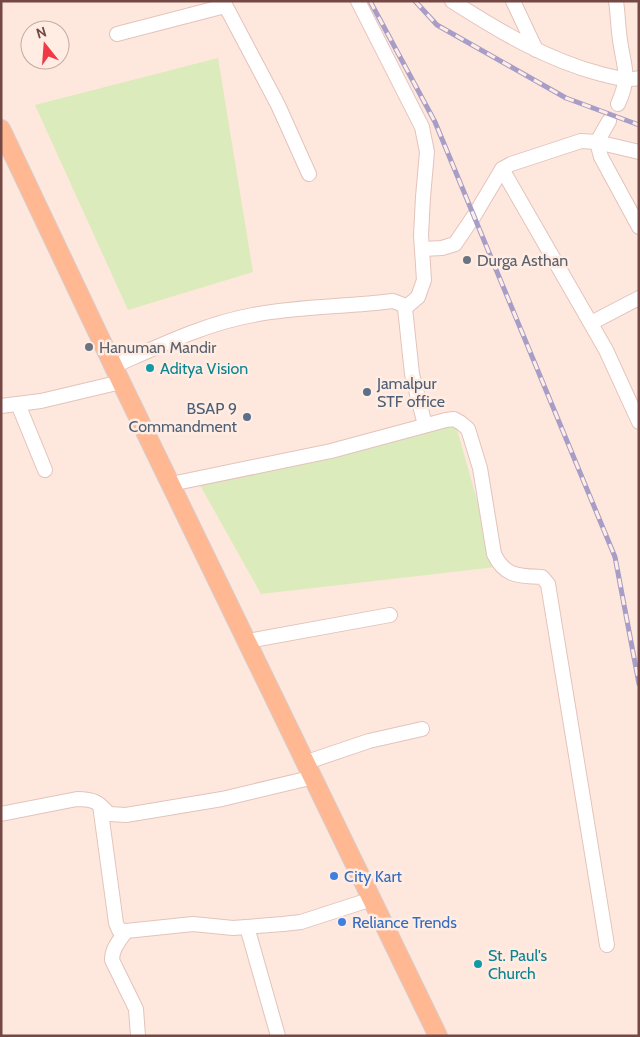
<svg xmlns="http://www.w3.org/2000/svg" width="640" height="1037" viewBox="0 0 640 1037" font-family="Cabin,sans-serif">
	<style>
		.green { fill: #dcebbb }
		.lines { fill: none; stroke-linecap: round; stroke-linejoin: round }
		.minor-casing { stroke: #e3c3bc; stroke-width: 16 }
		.major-casing { stroke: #d8cccb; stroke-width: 20 }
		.minor { stroke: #fff; stroke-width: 14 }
		.major { stroke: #ffb892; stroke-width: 18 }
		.rail-casing { stroke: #a79dc6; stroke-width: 5 }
		.rail { stroke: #ffede4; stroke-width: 3; stroke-dasharray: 9; stroke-linecap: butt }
		.worship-dot { fill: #6b7280; stroke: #ffede4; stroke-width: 2 }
		.culture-dot { fill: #0f9aa8; stroke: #ffede4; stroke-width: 2 }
		.service-dot { fill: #5c6f8a; stroke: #ffede4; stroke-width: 2 }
		.shop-dot { fill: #3f7fe0; stroke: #ffede4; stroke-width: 2 }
		.labels { text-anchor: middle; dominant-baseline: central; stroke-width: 5; stroke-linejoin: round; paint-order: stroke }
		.worship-label { font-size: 16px; fill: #5b616d; stroke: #ffede4; text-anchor: start }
		.culture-label { font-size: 16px; fill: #0d838f; stroke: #ffede4; text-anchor: start }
		.service-label { font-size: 16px; fill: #4e5e75; stroke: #ffede4; text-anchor: start }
		.shop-label { font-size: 16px; fill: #366cbe; stroke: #ffede4; text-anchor: start }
	</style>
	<rect width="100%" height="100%" fill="#fee8dd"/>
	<g class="green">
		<path d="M218,58L253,272L128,310L35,105Z"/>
		<path d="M454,419L496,567L261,594L196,478Z"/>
	</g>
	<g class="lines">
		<g class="minor-casing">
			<g id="minor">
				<path d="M223,1L278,105L309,174"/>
				<path d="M358,1L422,127L427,152L423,197L421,235L424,280L418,297L405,308"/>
				<path d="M452,1C499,31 547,60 601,74C614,77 625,81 639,78"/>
				<path d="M513,1L536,50"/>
				<path d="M616,1C618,14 618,27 620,40C624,69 631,75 618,104"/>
				<path d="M117,34L225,6"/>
				<path d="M609,121L597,142L601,157L639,227"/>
				<path d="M502,169L606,350L639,422"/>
				<path d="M423,249L442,248L455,244L474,216L502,169L511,164L581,141L597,142L639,152"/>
				<path d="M591,323L639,298"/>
				<path d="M114,366C159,346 204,324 253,315C299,306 346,307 393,301L401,304L405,308L412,374L425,425"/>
				<path d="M18,404L45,470"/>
				<path d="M1,406L41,401L121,382"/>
				<path d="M171,484L331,451L446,420L454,419L461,423L468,429L480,468L494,554C505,577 519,576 542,577L548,584L607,945"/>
				<path d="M248,641L390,615"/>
				<path d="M307,762L369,741L422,729"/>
				<path d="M100,805L116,923L119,930L126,931L193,924L233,928L283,924L301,922L372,899"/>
				<path d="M1,814L77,799C94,799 98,802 109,814L126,815L222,799L314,777"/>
				<path d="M247,927L278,1036"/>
				<path d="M126,931C120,940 112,948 112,960L136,1009L138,1036"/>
			</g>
		</g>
		<g class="major-casing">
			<path id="major" d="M1,129L121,382L438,1036"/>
		</g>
		<use href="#minor" class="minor"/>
		<use href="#major" class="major"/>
		<g class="rail-casing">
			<g id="rail">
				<path d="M370,1L435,122L615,557L639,684"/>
				<path d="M415,1L437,25L566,98L639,125"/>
			</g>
		</g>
		<use href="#rail" class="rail"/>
	</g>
	<g class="worship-dot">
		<circle cx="467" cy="260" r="5"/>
		<circle cx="89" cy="347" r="5"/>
	</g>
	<g class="culture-dot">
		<circle cx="150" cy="368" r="5"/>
		<circle cx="478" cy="964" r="5"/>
	</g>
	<g class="service-dot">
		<circle cx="367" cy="392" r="5"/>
		<circle cx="247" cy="417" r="5"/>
	</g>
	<g class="shop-dot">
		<circle cx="334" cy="876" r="5"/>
		<circle cx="342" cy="922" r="5"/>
	</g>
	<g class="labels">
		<g class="worship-label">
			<text x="477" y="260">Durga Asthan</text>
			<text x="99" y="347">Hanuman Mandir</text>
		</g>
		<g class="culture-label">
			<text x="160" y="368">Aditya Vision</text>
			<text x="488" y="955">St. Paul's<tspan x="488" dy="18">Church</tspan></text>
		</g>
		<g class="service-label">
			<text x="377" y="383">Jamalpur<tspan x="377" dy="18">STF office</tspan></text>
			<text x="237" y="408" text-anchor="end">BSAP 9<tspan x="237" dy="18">Commandment</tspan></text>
		</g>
		<g class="shop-label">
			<text x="344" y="876">City Kart</text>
			<text x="352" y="922">Reliance Trends</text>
		</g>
	</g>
	<rect width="640" height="1037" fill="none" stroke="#744845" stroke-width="5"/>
	<g transform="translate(45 45) rotate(343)"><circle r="24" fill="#ffede4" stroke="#c7aba4"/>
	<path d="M0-4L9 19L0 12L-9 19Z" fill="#f03944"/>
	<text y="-8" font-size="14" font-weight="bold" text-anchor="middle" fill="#744845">N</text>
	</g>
</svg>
